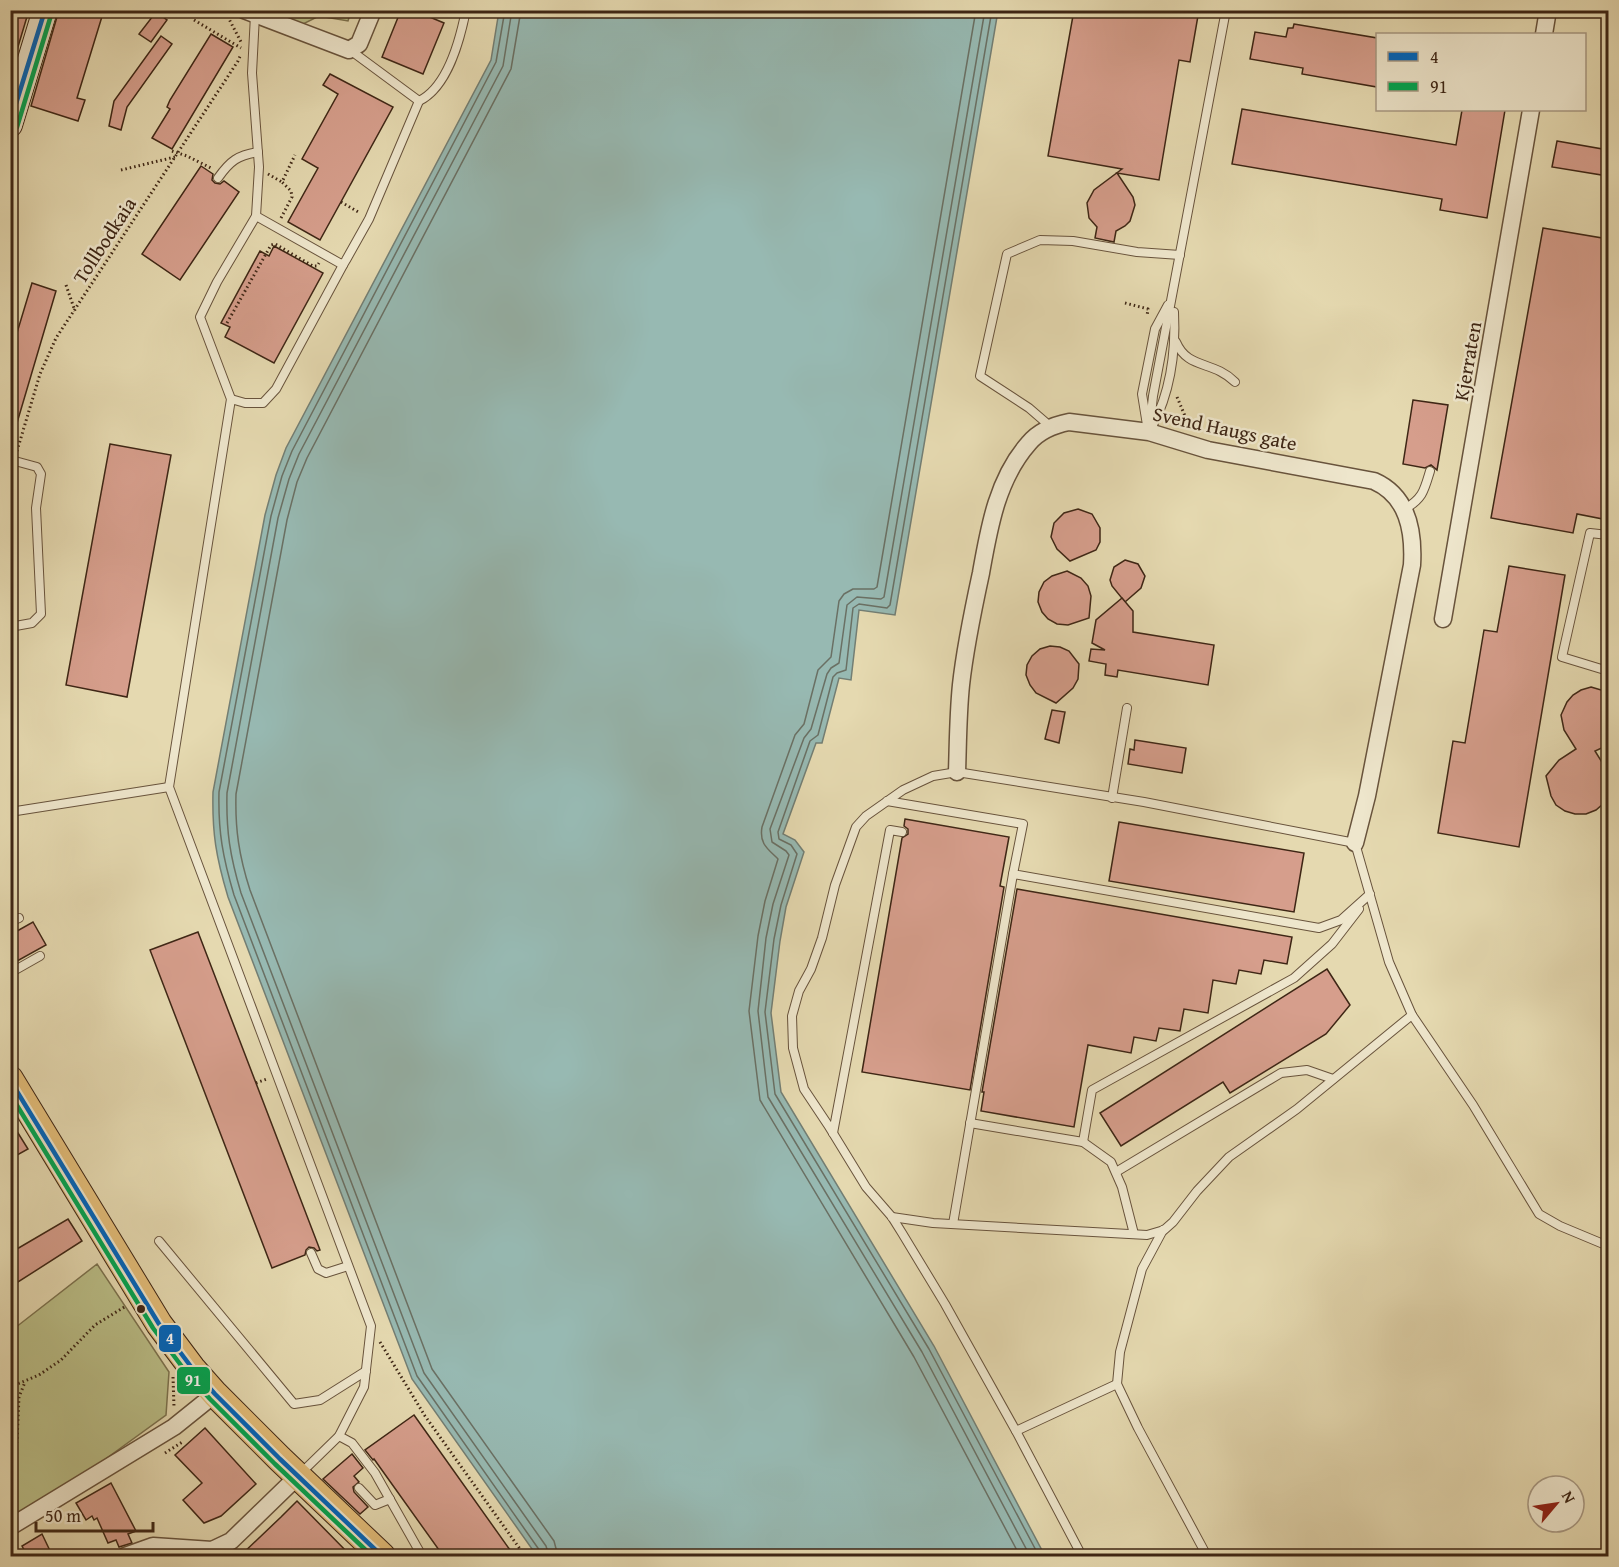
<svg xmlns="http://www.w3.org/2000/svg" width="1619" height="1567" viewBox="0 0 1619 1567" font-family="'Gentium Book Plus',serif">
	<style>
		.green { fill: #babe87; stroke: #7c724e; stroke-width: 1.5 }
		.water { fill: #97b9b2; stroke: #737e73; stroke-width: 1.5 }
		.lines { fill: none; stroke-linecap: round; stroke-linejoin: round }
		.shore { stroke: #6a7064; stroke-width: 1.5 }
		.building { fill: #d69e8c; stroke: #3e2615; stroke-width: 1.5 }
		.service-casing { stroke: #68533c; stroke-width: 10 }
		.minor-casing { stroke: #68533c; stroke-width: 19 }
		.secondary-casing { stroke: #3e2615; stroke-width: 26 }
		.primary-casing { stroke: #3e2615; stroke-width: 28 }
		.path { stroke: #3e2615; stroke-width: 3; stroke-dasharray: 1.5 3; stroke-linecap: butt }
		.service { stroke: #eee6cc; stroke-width: 8 }
		.minor { stroke: #eee6cc; stroke-width: 16 }
		.secondary { stroke: #eee6cc; stroke-width: 24 }
		.primary { stroke: #e2bc78; stroke-width: 26 }
		.bus-1-casing { stroke: #eee6cc; stroke-width: 9 }
		.bus-2-casing { stroke: #eee6cc; stroke-width: 9 }
		.bus-1 { stroke: #0065bd; stroke-width: 4.5 }
		.bus-2 { stroke: #00a651; stroke-width: 4.5 }
		.bus-dot { fill: #3e2615; stroke: #eee6cc; stroke-width: 2 }
		.labels { text-anchor: middle; dominant-baseline: central; stroke-width: 5; stroke-linejoin: round; paint-order: stroke }
		.street-label { font-size: 20px; fill: #3e2615; stroke: #eee6cc }
		.line-badge { stroke: #eee6cc; stroke-width: 2 }
		.badge-label { font-size: 16px; text-anchor: middle; font-weight: bold; fill: #fff }
	</style>
	<rect width="100%" height="100%" fill="#e5d9b0"/>
	<filter id="stains"><feTurbulence type="fractalNoise" baseFrequency=".00333" numOctaves="4"/><feColorMatrix values="0 0 0 0 .2 0 0 0 0 .09 0 0 0 0 .02 0 0 0 .5 -.17"/></filter>
	<radialGradient id="worn" r=".72"><stop offset=".6" stop-color="#630" stop-opacity="0"/><stop offset="1" stop-color="#630" stop-opacity=".3"/></radialGradient>
	<g class="green">
		<path d="M244,11H351L348,21L319,16L293,29Z"/>
		<path d="M97,1264L169,1372L166,1415L100,1463L11,1518V1331Z"/>
	</g>
	<path class="water" d="M499,11H998L895,615L859,610L851,680L839,678L822,743H816L783,834L795,840L804,852L786,907L780,941L771,1013L781,1092L934,1346L1045,1556H537L412,1379L228,897C216,857 212,833 213,792L265,515L276,475L286,448L491,60Z"/>
	<g class="lines">
		<g class="shore">
			<path d="M505,10L496,62L292,451L282,476L271,516L219,792C218,832 223,858 234,895L417,1376L540,1551L541,1556"/>
			<path d="M512,10L503,66L299,454L289,479L278,518L227,793C226,831 230,856 241,893L424,1373L546,1546L549,1556"/>
			<path d="M521,10L511,69L307,458L297,482L287,520L236,794C235,829 239,856 250,890L432,1369L554,1541L558,1556"/>
			<path d="M976,10L877,587L874,589H853L844,594L839,601L831,657L818,670L804,724L795,735L762,827C759,844 768,849 778,859L765,901L758,936L749,1011L760,1100L914,1357L1020,1556"/>
			<path d="M985,10L884,597L881,599L857,597L847,605L839,663L831,668L827,674L811,729L804,738L770,829L772,842L786,851L789,855L773,904L766,938L758,1011L768,1097L922,1352L1030,1556"/>
			<path d="M992,10L890,605L887,608L859,604L853,608L846,670L837,673L833,677L818,735L810,741L778,832L779,839L791,845L797,854L781,905L774,939L765,1012L775,1094L929,1349L1039,1556"/>
		</g>
	</g>
	<g class="building">
		<path d="M10,10H29L14,60L10,59Z"/>
		<path d="M59,10H104L77,98L85,100L78,121L31,106Z"/>
		<path d="M401,10H413L444,23L423,74L382,57Z"/>
		<path d="M1074,10H1199L1190,62L1179,60L1159,180L1117,173L1133,197L1135,205L1130,221L1125,226L1116,231L1114,242L1095,238L1097,227L1089,218L1087,203L1094,190L1122,169L1048,156Z"/>
		<path d="M156,12L167,20L151,42L139,34Z"/>
		<path d="M1294,24L1377,38V87L1302,74L1303,68L1250,59L1255,32L1286,37L1288,28H1293Z"/>
		<path d="M211,34L233,47L172,149L152,138L170,109L167,107L170,100Z"/>
		<path d="M161,36L172,44L127,107L121,130L109,126L114,101Z"/>
		<path d="M330,74L393,107L320,240L288,222L318,168L302,159L338,94L323,85Z"/>
		<path d="M1242,109L1456,145L1462,110H1505L1487,218L1440,210L1442,199L1232,164Z"/>
		<path d="M1557,141L1608,150V176L1552,167Z"/>
		<path d="M201,166L213,174L212,180L215,183L220,184L224,181L239,192L180,280L142,254Z"/>
		<path d="M1543,228L1608,239V520L1577,514L1573,533L1491,518Z"/>
		<path d="M274,246L323,273L274,363L225,337L230,327L221,323L260,251L269,256Z"/>
		<path d="M32,283L56,291L14,433L10,432V356Z"/>
		<path d="M1413,400L1448,405L1437,470L1431,465L1425,468L1403,464Z"/>
		<path d="M110,444L171,455L127,697L66,685Z"/>
		<path d="M1078,509L1092,514L1100,528V542L1096,550L1070,561L1057,549L1051,537L1054,523L1064,513Z"/>
		<path d="M1125,560L1138,564L1145,576L1141,588L1125,602L1112,586L1110,580L1114,567Z"/>
		<path d="M1509,566L1565,575L1519,847L1438,833L1453,741L1465,743L1484,630L1497,632Z"/>
		<path d="M1067,571L1081,578L1088,586L1091,596L1089,618L1068,625L1057,624L1048,619L1042,612L1038,602L1039,592L1044,582L1052,576Z"/>
		<path d="M1122,598L1133,611V632L1214,645L1208,685L1118,670L1117,677L1105,675L1106,664L1089,661L1091,649L1105,650L1092,643L1096,620Z"/>
		<path d="M1050,646L1060,647L1069,651L1079,664L1078,679L1073,688L1056,703L1036,693L1030,685L1026,675L1027,665L1032,656L1040,649Z"/>
		<path d="M1591,687L1608,692V745L1595,751L1608,772V794L1604,803L1596,810L1586,814H1575L1565,811L1556,805L1551,796L1546,776L1559,760L1576,749L1564,730L1561,715L1567,702L1573,695L1581,690Z"/>
		<path d="M1052,710L1065,712L1059,743L1045,739Z"/>
		<path d="M1135,740L1186,748L1182,773L1128,764L1130,749L1134,750Z"/>
		<path d="M905,819L1009,837L1000,886L1004,887L970,1090L862,1072L902,838L908,834V829L904,826Z"/>
		<path d="M1119,822L1304,853L1294,912L1109,881Z"/>
		<path d="M1017,889L1292,937L1287,964L1264,960L1261,974L1239,970L1236,984L1213,980L1208,1013L1184,1009L1180,1031L1159,1028L1156,1041L1134,1037L1131,1053L1088,1045L1074,1127L981,1111L984,1092H982Z"/>
		<path d="M33,922L46,945L10,965V935Z"/>
		<path d="M198,932L320,1250L317,1251L314,1248L309,1247L306,1250L305,1255L272,1268L150,950Z"/>
		<path d="M1327,969L1350,1005L1326,1034L1230,1093L1223,1082L1121,1146L1100,1113Z"/>
		<path d="M18,1133L28,1149L10,1159V1138Z"/>
		<path d="M68,1219L82,1241L18,1282L10,1270V1253Z"/>
		<path d="M414,1415L515,1557H444L374,1459L373,1460L365,1450Z"/>
		<path d="M205,1428L256,1484L221,1516L204,1523L183,1500L202,1483L175,1455Z"/>
		<path d="M352,1454L363,1468L354,1476L359,1482L353,1487L354,1492L368,1507L360,1514L323,1479Z"/>
		<path d="M111,1483L136,1531L128,1534L132,1543L119,1547L116,1540L108,1543L97,1518L94,1520L92,1516L86,1520L76,1503Z"/>
		<path d="M297,1501L352,1557H239L281,1517Z"/>
		<path d="M42,1534L53,1557H28L22,1546Z"/>
	</g>
	<g class="lines">
		<g class="service-casing">
			<g id="service">
				<path d="M255,15L252,73L259,167L256,216L217,282L200,317L231,399L169,787L371,1326L364,1387L339,1436L300,1474"/>
				<path d="M419,101C448,87 460,40 466,10"/>
				<path d="M218,178C230,161 238,155 258,152"/>
				<path d="M256,216L343,265L346,260L369,219L419,101L350,50"/>
				<path d="M1176,342C1188,370 1213,360 1235,382"/>
				<path d="M231,399L245,403H263L276,389L343,265"/>
				<path d="M1147,425L1142,394L1155,329L1168,305"/>
				<path d="M1051,427L1029,408L980,376L1007,254L1040,240L1073,241L1137,252L1180,255"/>
				<path d="M1152,427C1171,391 1176,352 1174,312"/>
				<path d="M1149,432L1153,396L1226,10"/>
				<path d="M1405,509C1423,498 1424,491 1430,471"/>
				<path d="M1608,535L1590,533L1562,657L1608,671"/>
				<path d="M10,627L32,623L41,614L36,508L41,474L37,467L15,461"/>
				<path d="M1112,798L1127,708"/>
				<path d="M887,801L1023,824L1013,874L1319,928L1341,920L1370,894"/>
				<path d="M10,812L169,787"/>
				<path d="M10,922L19,918"/>
				<path d="M10,973L40,956"/>
				<path d="M970,1123L1083,1142L1111,1162L1122,1187L1134,1234"/>
				<path d="M833,1133L890,830L902,832"/>
				<path d="M1083,1142L1092,1090L1294,978L1332,944L1359,909"/>
				<path d="M1116,1172L1281,1073L1307,1070L1333,1079"/>
				<path d="M892,1217L933,1223L1147,1235L1164,1230L1173,1222L1197,1191L1229,1157L1297,1109L1412,1015"/>
				<path d="M953,1224L1013,874"/>
				<path d="M1163,1230L1142,1269L1120,1352L1117,1384L1138,1428L1207,1556"/>
				<path d="M159,1241L294,1404L320,1400L366,1371"/>
				<path d="M311,1253L318,1269L326,1273L348,1266"/>
				<path d="M1016,1431L1117,1384"/>
				<path d="M339,1436L352,1443L375,1473L422,1556"/>
				<path d="M359,1488L375,1505L390,1499"/>
				<path d="M1082,1556L1016,1431L945,1304L902,1233L892,1217L866,1187L828,1125L804,1089L793,1048L792,1016L799,991L811,969L822,938L835,885L856,827L866,816L903,790L933,776L957,772L1144,802L1355,843L1389,962L1412,1015L1473,1105L1539,1214L1560,1226L1608,1246"/>
			</g>
		</g>
		<g class="minor-casing">
			<g id="minor">
				<path d="M244,10L349,50L359,44L373,10"/>
				<path d="M1544,34L1548,10"/>
				<path d="M1443,619L1531,110"/>
				<path d="M957,772C958,743 958,714 961,685C965,648 973,610 981,573C989,528 997,479 1029,443C1039,431 1054,425 1069,422L1149,432L1208,450L1374,481C1408,496 1414,531 1412,565L1367,796L1355,843"/>
				<path d="M10,1527L174,1427L215,1394"/>
				<path d="M125,1556L153,1546L212,1550L231,1541L298,1476"/>
			</g>
		</g>
		<g class="secondary-casing">
			<path id="secondary" d="M10,125L45,10"/>
		</g>
		<g class="primary-casing">
			<path id="primary" d="M10,1079L159,1324L192,1368L215,1394L280,1459L382,1556"/>
		</g>
		<g class="path">
			<path d="M229,16V19L241,42"/>
			<path d="M194,20L241,48"/>
			<path d="M172,151L187,156L211,168"/>
			<path d="M121,170L175,157"/>
			<path d="M268,174L282,182"/>
			<path d="M341,202L360,213"/>
			<path d="M281,218L292,197L291,191L282,182L295,155"/>
			<path d="M66,285L75,311"/>
			<path d="M1125,303L1148,309L1147,316"/>
			<path d="M227,323L271,245L275,244L313,266H317L319,263"/>
			<path d="M1177,397L1185,416L1200,430"/>
			<path d="M17,451L40,374L56,338L238,61L241,54"/>
			<path d="M10,500L14,472"/>
			<path d="M256,1083L267,1079"/>
			<path d="M380,1342L425,1416L525,1556"/>
			<path d="M173,1377L174,1407"/>
			<path d="M10,1387L39,1375L61,1360L95,1325L126,1306"/>
			<path d="M165,1453L184,1441"/>
			<path d="M10,1474L17,1441L19,1397L25,1382"/>
		</g>
		<use href="#service" class="service"/>
		<use href="#minor" class="minor"/>
		<use href="#secondary" class="secondary"/>
		<use href="#primary" class="primary"/>
		<g class="bus-1-casing">
			<g id="bus-1">
				<path d="M10,123L45,10"/>
				<path d="M10,1080L159,1324L192,1368L215,1394L280,1459L382,1556"/>
			</g>
		</g>
		<g class="bus-2-casing">
			<g id="bus-2">
				<path d="M17,127L52,12"/>
				<path d="M10,1094L153,1328L186,1372L210,1399L275,1464L372,1556"/>
			</g>
		</g>
		<use href="#bus-1" class="bus-1"/>
		<use href="#bus-2" class="bus-2"/>
	</g>
	<circle class="bus-dot" cx="141" cy="1309" r="5"/>
	<g class="labels">
		<g class="street-label">
			<text transform="translate(104 240) rotate(-57)">Tollbodkaia</text>
			<text transform="translate(1467 361) rotate(-80)">Kjerraten</text>
			<text transform="translate(1225 428) rotate(12)">Svend Haugs gate</text>
		</g>
	</g>
	<g class="line-badge">
		<rect x="158" y="1324" width="24" height="29" rx="6" fill="#0065bd"/>
		<rect x="176" y="1366" width="35" height="29" rx="6" fill="#00a651"/>
	</g>
	<g class="badge-label">
		<text x="170" y="1344">4</text>
		<text x="193" y="1386">91</text>
	</g>
	<rect width="1619" height="1567" fill="none" stroke="#e5d9b0" stroke-width="36"/>
	<rect x="12" y="12" width="1595" height="1543" fill="none" stroke="#3e2615" stroke-width="3"/>
	<rect x="18" y="18" width="1583" height="1531" fill="none" stroke="#3e2615" stroke-width="1.5"/>
	<rect x="1376" y="33" width="210" height="78" fill="#eee6cc" stroke="#a89983" stroke-width="1.5"/>
	<rect x="1388" y="52" width="30" height="9" fill="#0065bd" stroke="#a89983" stroke-width="1.5"/>
	<text x="1430" y="63" font-size="18" fill="#3e2615">4</text>
	<rect x="1388" y="82" width="30" height="9" fill="#00a651" stroke="#a89983" stroke-width="1.5"/>
	<text x="1430" y="93" font-size="18" fill="#3e2615">91</text>
	<g transform="translate(1556 1504) rotate(61)"><circle r="28" fill="#eee6cc" stroke="#a89983" stroke-width="1.5"/>
	<path d="M0-4.5L10 22L0 15L-10 22Z" fill="#8f2418"/>
	<text y="-9" font-size="16" font-weight="bold" text-anchor="middle" fill="#3e2615">N</text>
	</g>
	<path d="M36 1522v9h117v-9" fill="none" stroke="#3e2615" stroke-width="3"/>
	<text x="45" y="1522" font-size="18" fill="#3e2615" stroke="#eee6cc" stroke-width="4.5" paint-order="stroke">50 m</text>
	<rect width="100%" height="100%" filter="url(#stains)"/>
	<rect width="100%" height="100%" fill="url(#worn)"/>
</svg>
